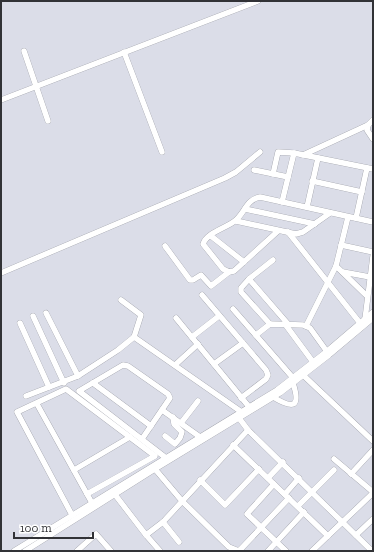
<svg xmlns="http://www.w3.org/2000/svg" width="374" height="552" viewBox="0 0 374 552" font-family="'Zilla Slab',serif">
	<style>
		.lines { fill: none; stroke-linecap: round; stroke-linejoin: round }
		.minor-casing { stroke: #94969f; stroke-width: 6 }
		.minor { stroke: #fff; stroke-width: 5.5 }
	</style>
	<rect width="100%" height="100%" fill="#dbdde8"/>
	<g class="lines">
		<g class="minor-casing">
			<g id="minor">
				<path d="M24,51L48,121"/>
				<path d="M124,52L162,152"/>
				<path d="M1,100L258,1"/>
				<path d="M373,120L368,125L367,130L373,139"/>
				<path d="M303,155L368,125"/>
				<path d="M254,170L288,177"/>
				<path d="M273,174L278,152L294,153"/>
				<path d="M312,181L362,192"/>
				<path d="M282,202L294,153L373,169"/>
				<path d="M307,207L318,158"/>
				<path d="M245,209L315,224"/>
				<path d="M356,218L367,168"/>
				<path d="M236,221L296,234L303,232L330,213"/>
				<path d="M278,231L234,271L229,272L223,269L203,244C207,232 227,228 236,220C245,212 247,199 260,197L373,222"/>
				<path d="M288,232L360,323"/>
				<path d="M211,236L244,262"/>
				<path d="M341,245L373,252"/>
				<path d="M165,246L190,280H193L201,275L211,286L229,272"/>
				<path d="M336,266L367,296"/>
				<path d="M343,272L370,277"/>
				<path d="M1,273L225,178L236,172L260,152"/>
				<path d="M249,279L288,324"/>
				<path d="M202,295L266,370L268,375L266,379L241,398"/>
				<path d="M121,300L141,315L134,337"/>
				<path d="M233,309L294,379"/>
				<path d="M46,313L78,376"/>
				<path d="M33,316L64,383"/>
				<path d="M176,318L250,408"/>
				<path d="M365,319L373,256"/>
				<path d="M20,323L49,387"/>
				<path d="M270,324L241,292V288L249,279L273,260"/>
				<path d="M285,324L313,362"/>
				<path d="M306,326L336,266L348,217"/>
				<path d="M256,335L270,324L303,325L310,328L328,353"/>
				<path d="M192,337L219,316"/>
				<path d="M214,364L243,343"/>
				<path d="M175,365L198,344"/>
				<path d="M303,375L373,441"/>
				<path d="M93,383L151,426"/>
				<path d="M26,396L78,376L118,350L134,337L243,413"/>
				<path d="M273,397C293,409 301,408 293,383"/>
				<path d="M37,404L92,503"/>
				<path d="M162,410L200,437"/>
				<path d="M239,418L248,430"/>
				<path d="M181,423L198,401"/>
				<path d="M165,436L175,444L180,438L182,432L174,424L173,417"/>
				<path d="M142,439L170,398L168,394L128,366L123,365L79,391L166,458"/>
				<path d="M233,445L328,536"/>
				<path d="M334,459L373,492"/>
				<path d="M155,469L182,501L229,547L239,551L289,498"/>
				<path d="M74,470L130,437"/>
				<path d="M351,474L373,450"/>
				<path d="M268,478L283,462"/>
				<path d="M200,480L225,505L259,469"/>
				<path d="M274,484L247,514L286,551"/>
				<path d="M113,492L146,535L163,522L248,430L372,551"/>
				<path d="M285,494L299,478"/>
				<path d="M298,506L334,470"/>
				<path d="M72,515L17,412L66,389L155,456L87,494"/>
				<path d="M163,522L179,542"/>
				<path d="M146,535L160,551"/>
				<path d="M356,535L373,519"/>
				<path d="M14,551L277,390L326,352L373,312"/>
				<path d="M25,551L155,469L280,393L329,355L373,318"/>
				<path d="M77,551L96,534L111,551"/>
				<path d="M268,551L304,512"/>
				<path d="M312,551L373,493"/>
			</g>
		</g>
		<use href="#minor" class="minor"/>
	</g>
	<rect width="374" height="552" fill="none" stroke="#313236" stroke-width="4"/>
	<path d="M14 532v6h79v-6" fill="none" stroke="#313236" stroke-width="2"/>
	<text x="20" y="532" font-size="12" fill="#313236" stroke="#ffffff" stroke-width="3" paint-order="stroke">100 m</text>
</svg>
